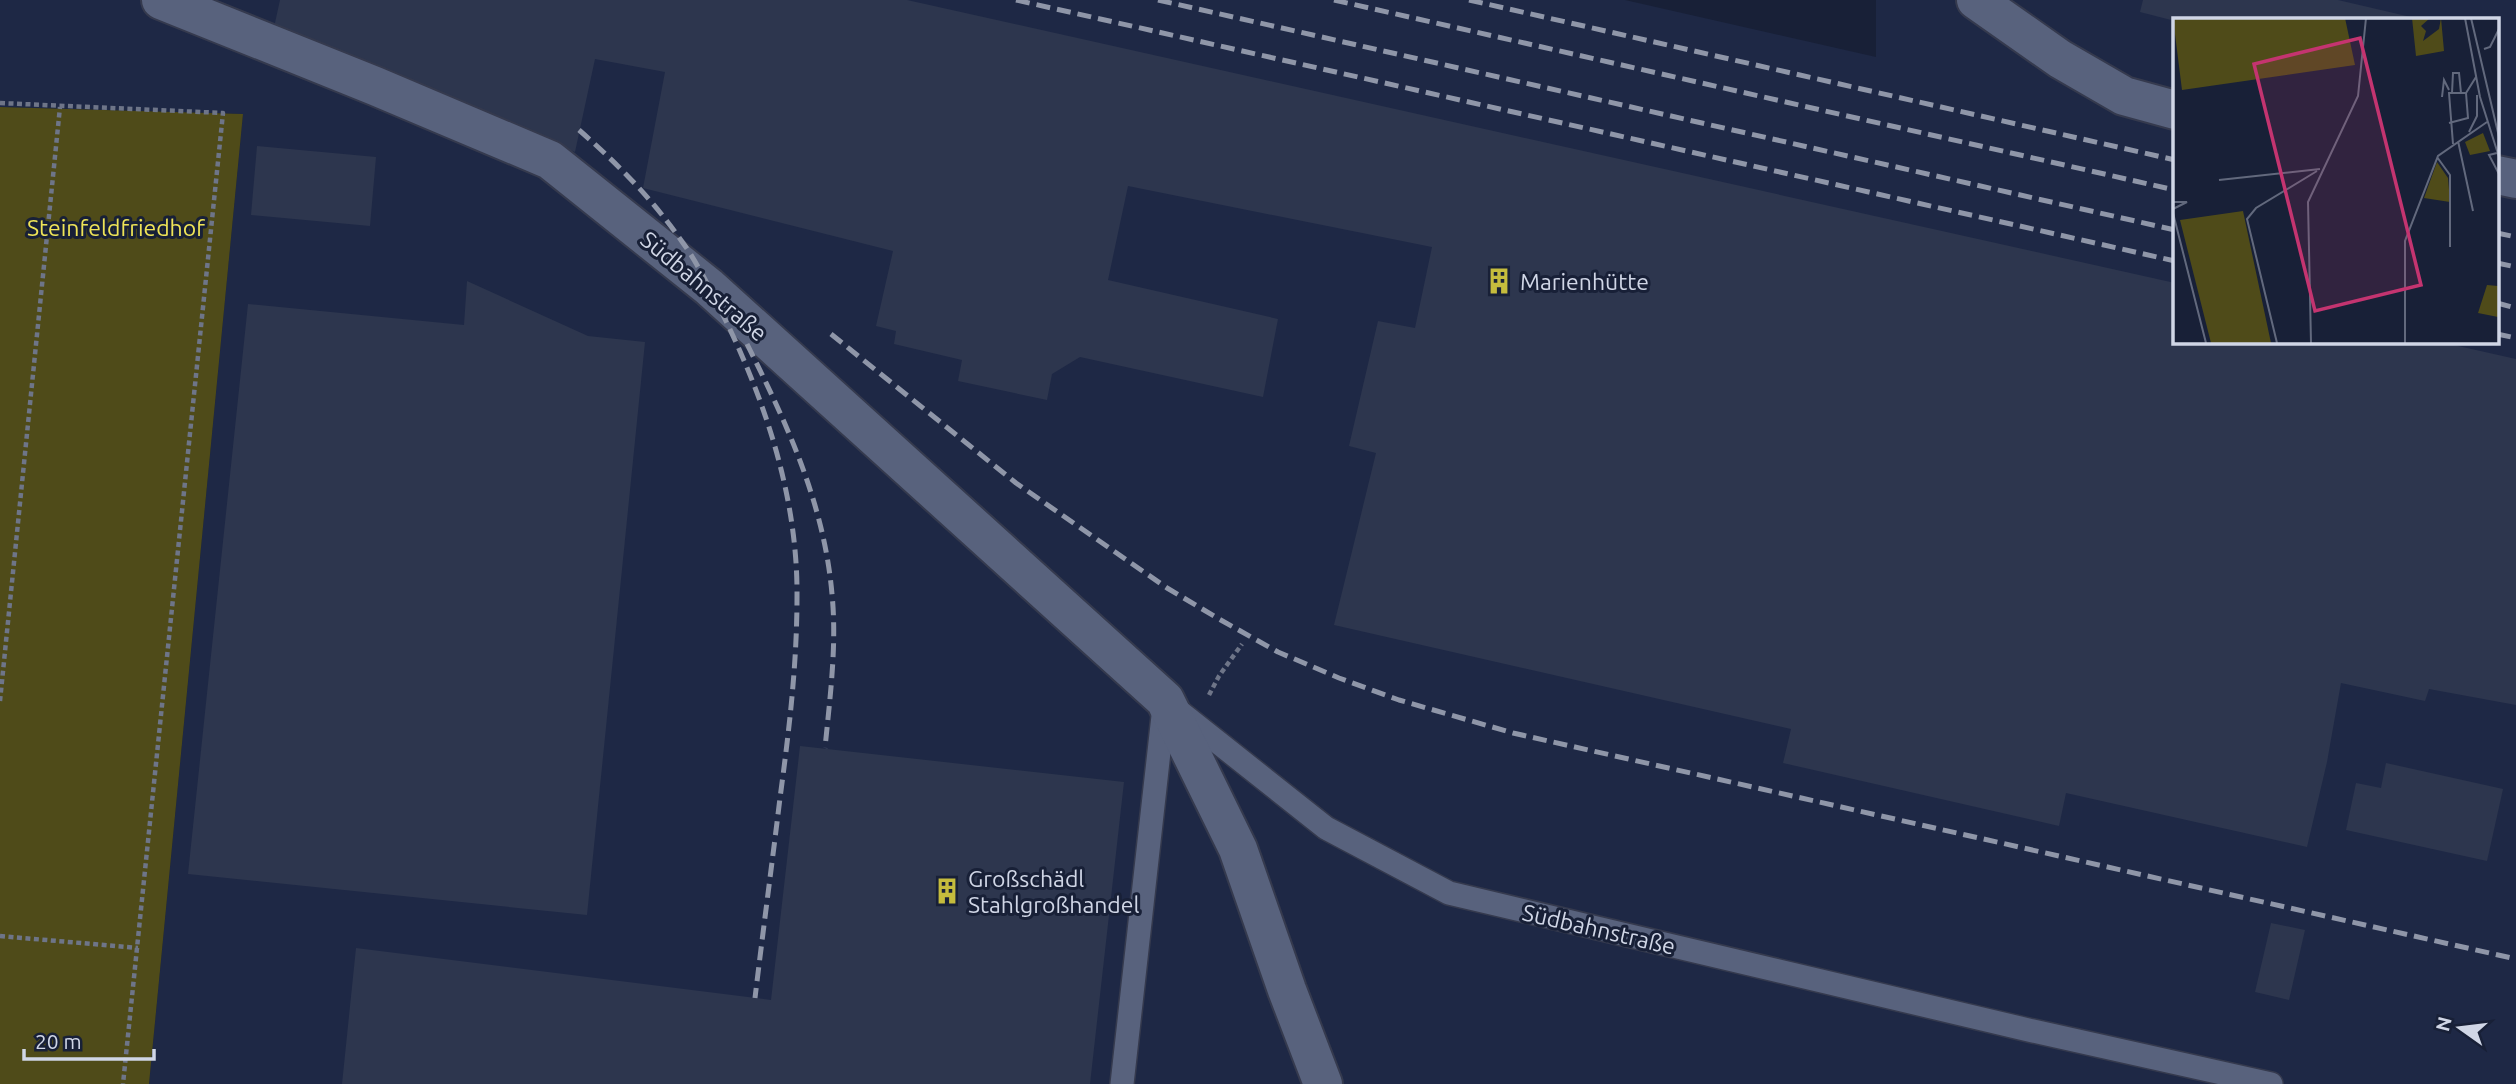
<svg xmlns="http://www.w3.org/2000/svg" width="2516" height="1084" viewBox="0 0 2516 1084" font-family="Ubuntu,sans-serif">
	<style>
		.built { fill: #1e2845; fill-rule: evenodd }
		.green { fill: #4f4b19 }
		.building { fill: #2d364e }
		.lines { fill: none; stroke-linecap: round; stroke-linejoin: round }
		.service-casing { stroke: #353a4e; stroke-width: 26 }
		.minor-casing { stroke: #353a4e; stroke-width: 42 }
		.path { stroke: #6e7588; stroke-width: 4.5; stroke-dasharray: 5 3.5; stroke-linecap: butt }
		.service { stroke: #58627d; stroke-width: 23 }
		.minor { stroke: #58627d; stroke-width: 38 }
		.rail { stroke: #8f96a8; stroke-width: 5; stroke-dasharray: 14 7; stroke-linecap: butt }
		.labels { text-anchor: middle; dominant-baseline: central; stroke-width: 6; stroke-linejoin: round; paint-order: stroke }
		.park-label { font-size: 23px; fill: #efe457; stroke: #182037 }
		.poi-label { font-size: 23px; fill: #d0d6e6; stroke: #182037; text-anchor: start }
		.street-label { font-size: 23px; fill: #d0d6e6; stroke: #182037 }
		.inset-road { fill: none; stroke: #62697d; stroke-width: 2 }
		.view { fill: #c43470; fill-opacity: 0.15; stroke: #c43470; stroke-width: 3.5 }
		.inset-edge { fill: none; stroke: #d0d6e6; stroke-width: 3.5 }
	</style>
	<rect width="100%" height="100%" fill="#182037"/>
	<path class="built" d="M0,0H1625L1876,57V0H2516V1084H149L243,114L0,107ZM2175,19H2497V341H2175Z"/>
	<path class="green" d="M0,107L243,114L149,1084H0Z"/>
	<g class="building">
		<path d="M280,0H907L2175,283V341H2436L2516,359V705L2429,689L2425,701L2341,683L2327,762L2307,847L2066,793L2059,826L1783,763L1791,729L1334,625L1376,453L1349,446L1378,321L1415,328L1432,247L1128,186L1108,280L1278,319L1263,397L1080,357L1052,374L1047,400L958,381L962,360L894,344L896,331L876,326L893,251L643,188L665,72L595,59L575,152L273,32Z"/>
		<path d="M2143,0H2338L2415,18L2175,21L2140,12Z"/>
		<path d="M257,146L376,157L370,226L251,215Z"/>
		<path d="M467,281L588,336L645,342L587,915L188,874L248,304L464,325Z"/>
		<path d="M800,746L1124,782L1090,1084H342L356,948L771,1000Z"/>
		<path d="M2386,763L2503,789L2487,861L2346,830L2356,783L2381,788Z"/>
		<path d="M2271,923L2305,930L2289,1000L2255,992Z"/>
	</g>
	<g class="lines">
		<g class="service-casing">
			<g id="service">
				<path d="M1176,709L1326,828L1449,893L2033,1031L2271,1084"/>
				<path d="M1122,1084L1164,707"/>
			</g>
		</g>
		<g class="minor-casing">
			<g id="minor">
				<path d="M161,0L375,86L550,160L709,287L1165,700L1238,849L1287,990L1323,1084"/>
				<path d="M1976,0L2060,59L2124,96L2175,110"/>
				<path d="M2497,175L2516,179"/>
			</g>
		</g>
		<g class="path">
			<path d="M0,103L223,113L123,1084"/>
			<path d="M1209,695L1219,676L1242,644"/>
			<path d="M0,701L60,107"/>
			<path d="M0,936L138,948"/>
		</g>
		<use href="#service" class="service"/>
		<use href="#minor" class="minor"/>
		<g class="rail">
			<path d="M1016,0L2175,261"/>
			<path d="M1158,0L2175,230"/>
			<path d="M1334,0L2175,190"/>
			<path d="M1469,0L2175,160"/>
			<path d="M579,130C618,164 654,201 683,243C696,261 707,283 717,303C763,393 798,495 797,597C797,665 789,731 780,798C772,864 763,931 755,998"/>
			<path d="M2497,233L2516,237"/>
			<path d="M2497,263L2516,267"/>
			<path d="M2497,303L2516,308"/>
			<path d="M831,334L1016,483L1167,588L1219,619L1278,652L1339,678L1399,700L1513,733L2516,959"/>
			<path d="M2497,334L2516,338"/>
			<path d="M747,344C787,424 824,503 832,594C837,645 830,697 825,748"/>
		</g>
	</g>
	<defs>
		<g id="building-bare" transform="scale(2.1)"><path d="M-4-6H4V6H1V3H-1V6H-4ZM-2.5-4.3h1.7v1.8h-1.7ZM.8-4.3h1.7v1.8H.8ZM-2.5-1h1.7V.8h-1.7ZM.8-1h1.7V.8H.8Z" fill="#c5bc3d" stroke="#182037" stroke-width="2.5" paint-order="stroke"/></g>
	</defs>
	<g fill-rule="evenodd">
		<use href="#building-bare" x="1499" y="281"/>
		<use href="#building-bare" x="947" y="891"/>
	</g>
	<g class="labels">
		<g class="park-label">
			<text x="116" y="227">Steinfeldfriedhof</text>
		</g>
		<g class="poi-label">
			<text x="1520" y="281">Marienhütte</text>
			<text x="968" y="878">Großschädl<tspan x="968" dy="26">Stahlgroßhandel</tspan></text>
		</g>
		<g class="street-label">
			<text transform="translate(704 286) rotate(40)">Südbahnstraße</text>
			<text transform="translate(1599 929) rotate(13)">Südbahnstraße</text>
		</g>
	</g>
	<g transform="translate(2173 18)">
		<rect width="326" height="326" fill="#182037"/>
		<path d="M0,0H172L182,47L9,72ZM239,0H257L248,8L253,13L250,23L266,11L268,0L271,33L243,38ZM310,115L317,133L297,137L292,124ZM264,144L275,160L277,184L251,180ZM70,193L98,325H38L7,202ZM314,267L325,268V299L305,295Z" fill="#4f4b19"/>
		<path class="inset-road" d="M292,0L307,79L326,139M298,0L326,119M311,31L317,29L326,11M279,75L280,55H286L288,75M269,79L271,62L276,72M276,105L295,100L293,75M296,114L304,98V77M285,123L300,193M280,126L276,75H293L303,59M324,135L316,137L326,156M264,139L277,157V229M46,162L147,151M0,184H14L0,191M0,195L33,325M104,325L74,201L83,190L144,153M138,325L135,184L185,78L193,0M232,325V223L265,138L314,104"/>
		<path class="view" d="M187,20L248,267L142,293L81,46Z"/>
		<rect width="326" height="326" class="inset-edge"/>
	</g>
	<g transform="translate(2460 1028) rotate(284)" stroke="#182037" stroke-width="5" paint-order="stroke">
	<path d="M0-5L12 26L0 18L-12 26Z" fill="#d0d6e6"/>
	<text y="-10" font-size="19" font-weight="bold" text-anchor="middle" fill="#d0d6e6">N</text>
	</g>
	<path d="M24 1049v10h130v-10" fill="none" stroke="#d0d6e6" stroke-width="3.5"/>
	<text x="35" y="1049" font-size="21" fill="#d0d6e6" stroke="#182037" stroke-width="5" paint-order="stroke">20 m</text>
</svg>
